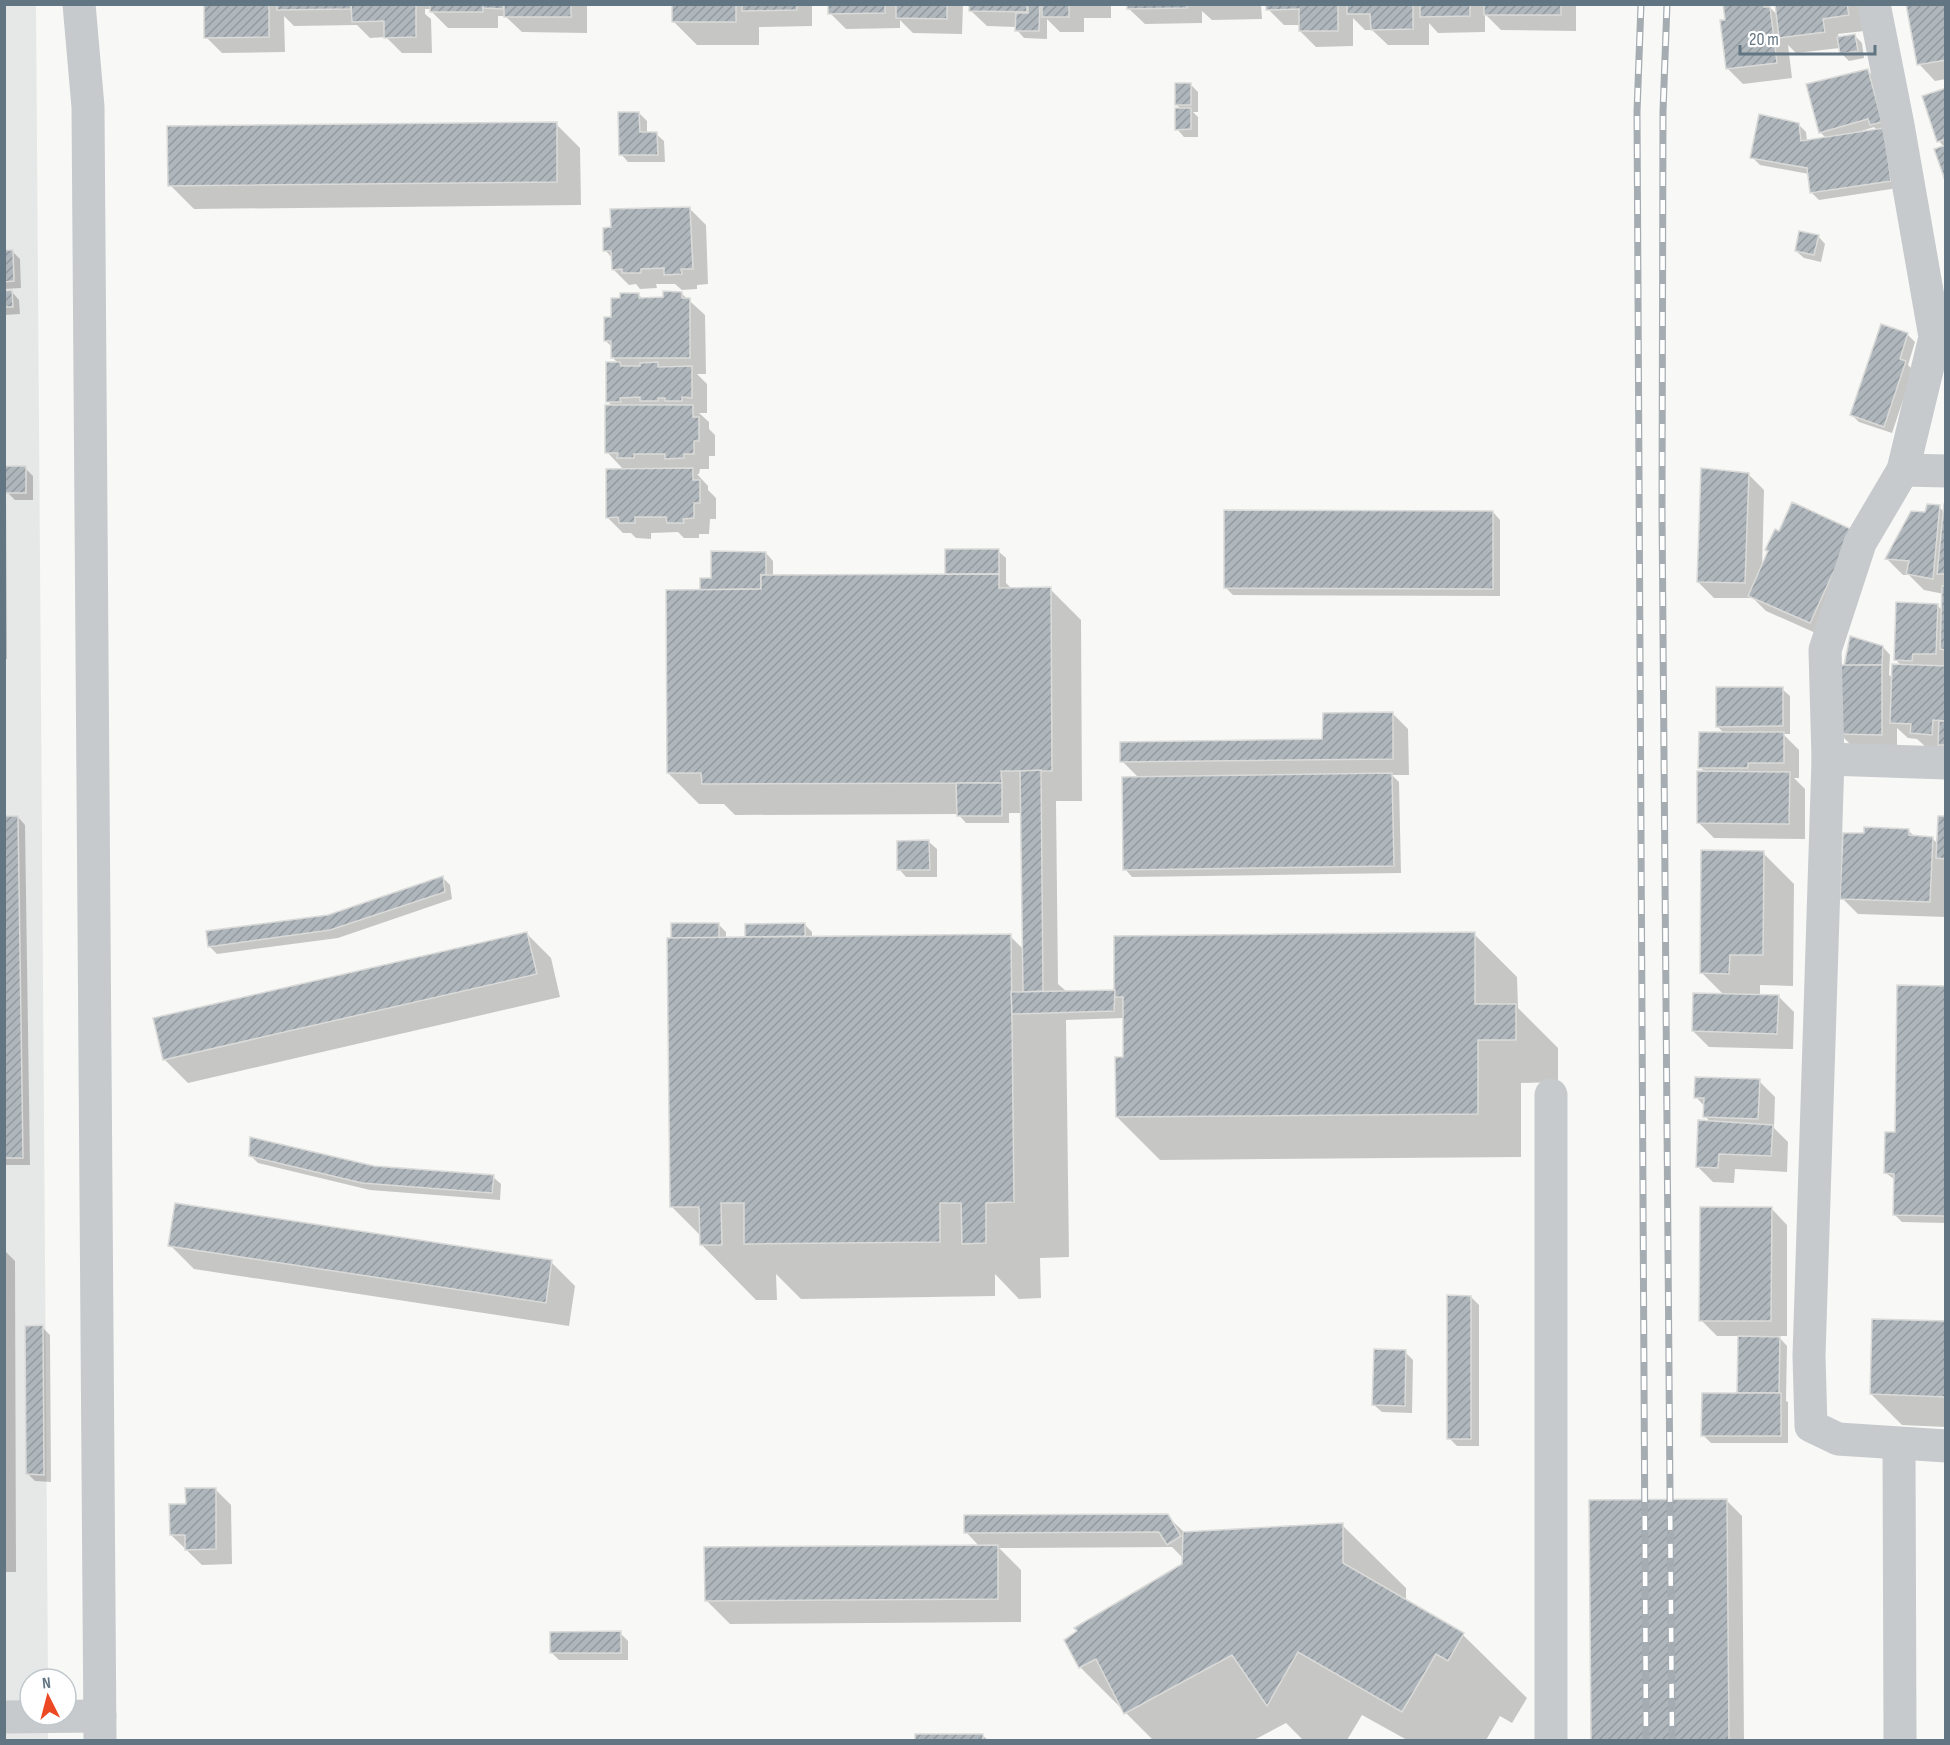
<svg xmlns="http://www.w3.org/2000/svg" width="1950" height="1745" viewBox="0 0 1950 1745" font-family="'Sofia Sans Condensed',sans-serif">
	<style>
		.built { fill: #e6e7e7 }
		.shadow { fill: #0003; fill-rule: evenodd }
		.building { fill: url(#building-hatch); stroke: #dadad8; stroke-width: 1.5 }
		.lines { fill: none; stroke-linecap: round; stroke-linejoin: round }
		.minor { stroke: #c6cacd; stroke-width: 33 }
		.rail-casing { stroke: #a6adb2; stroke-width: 7 }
		.rail { stroke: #fff; stroke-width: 4.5; stroke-dasharray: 14; stroke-linecap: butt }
	</style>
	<defs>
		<pattern id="building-hatch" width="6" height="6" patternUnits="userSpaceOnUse" patternTransform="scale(1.5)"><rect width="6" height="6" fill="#afb7bd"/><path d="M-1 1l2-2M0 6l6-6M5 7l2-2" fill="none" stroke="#92999f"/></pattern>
	</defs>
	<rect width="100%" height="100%" fill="#f8f8f6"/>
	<path class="built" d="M36,4L48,1679H30V1715H48V1740H5L4,5Z"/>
	<g class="shadow">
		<path d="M205,4H587V33L522,32L505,16H498V28H448L432,12V9H425V14L431,19L432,53H402L386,37L370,38L357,25L294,26L284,16L285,52L222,53L206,37Z"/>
		<path d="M673,4H812V26L759,27V45H697L673,21Z"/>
		<path d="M830,4H963L962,34L913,33L900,20V28L846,29L830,13Z"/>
		<path d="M970,4H1111V18H1084V32H1060L1047,19V39L1024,38L1017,30V27L987,26L970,10Z"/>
		<path d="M1128,4H1261L1262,19L1212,20L1202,11V23L1145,24L1128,8Z"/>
		<path d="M1268,4H1576V31L1501,30L1485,14V32L1438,33L1429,23V45H1388L1372,30H1365L1353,18V46L1316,47L1300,31V25H1284L1268,9Z"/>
		<path d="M1767,4L1777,15L1776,4H1859L1864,31L1838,34L1839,38L1855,36L1862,43L1864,58L1849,61L1841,53L1840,48L1796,53L1788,45L1792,78L1743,84L1727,68L1724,5Z"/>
		<path d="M1946,4V79L1935,81L1919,64Z"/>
		<path d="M1868,71L1875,78L1898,188L1819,200L1811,192L1809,174L1760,165L1752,157L1798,124L1806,132L1807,141L1827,139L1820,132ZM1874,127L1878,131L1859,134L1858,132Z"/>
		<path d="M1190,84L1198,92V112H1193L1198,117V137H1184L1177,129L1181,109L1176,104Z"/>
		<path d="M1946,89V178L1944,147L1939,141Z"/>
		<path d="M639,113L647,121V134H656L664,141L665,162H628L621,154Z"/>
		<path d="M556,124L580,148L581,205L194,209L170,185Z"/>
		<path d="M690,209L706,225L708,284L697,285V289L682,290L675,284H656L657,288L640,289L636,284L629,285L613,269V259L605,250Z"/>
		<path d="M1818,236L1825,244L1821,262L1804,258L1796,251Z"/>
		<path d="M4,251H12L20,259L21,288L4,289Z"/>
		<path d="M4,292H12L19,300L20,314L4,315Z"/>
		<path d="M681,293L705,315L706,374H697L707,384V413H699L709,422V429L715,435V456H709V469H700L699,474H697L708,486V490L716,498V519H710L709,534H699V538H684L678,532L651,533V539L636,538L631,533H623L607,517L624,470L607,452L613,406L607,401L619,364L612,357V347L605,340L621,300L638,294L643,299H665Z"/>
		<path d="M1882,326L1908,335L1915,342L1908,365L1913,370L1892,433L1859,422L1852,415Z"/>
		<path d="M25,468L33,476V500H15L6,491L7,659H4V472L7,474Z"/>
		<path d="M1748,474L1764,490L1762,569L1780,533L1852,531L1827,638L1766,611L1753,598H1714L1698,582Z"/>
		<path d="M1946,506V750L1928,749L1917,739L1908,738L1897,728V750H1856L1840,734L1883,647L1890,655L1889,675L1893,678L1902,666L1895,659L1937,605L1943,611L1944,594L1924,590L1909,575H1903L1887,559L1926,514L1939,507L1944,512Z"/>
		<path d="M1493,512L1500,520V596L1233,595L1225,587Z"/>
		<path d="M946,551H998L1006,558V583L1012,589H1050L1081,620L1082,801H1056L1058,984L1066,991H1116L1474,934L1517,977L1518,1008L1558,1048V1082L1521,1083V1157L1160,1160L1117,1117L1124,1058V1018L1066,1020L1069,1257L1040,1258L1041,1298L1019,1299L995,1274V1296L801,1299L776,1274L777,1300H756L701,1244V1236L672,1207L718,924L726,932V939H746V925L804,924L812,932V938L1010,936L1024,950L1022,813H1009V823H966L958,814L735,815L724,804H699L668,773L703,591L712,579L766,553L773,561V576H946Z"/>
		<path d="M1782,689L1790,696V734H1783L1799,750V778H1794L1805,789V839L1714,838L1698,822L1705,772L1700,767L1725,734L1717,726Z"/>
		<path d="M1392,713L1408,729L1409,775H1392L1399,782L1401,873L1132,877L1125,869L1139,778L1122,761L1324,741Z"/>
		<path d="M18,817L25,825L30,1165H4V818Z"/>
		<path d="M1946,818V917L1858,914L1842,898L1866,835L1908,830L1915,837L1932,838L1938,844Z"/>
		<path d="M929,842L937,849V877H906L899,869Z"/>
		<path d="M1763,853L1794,884L1793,986L1760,985V996H1778L1794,1012L1793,1049L1709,1047L1693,1031L1724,995L1701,972Z"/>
		<path d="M442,877L450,885L452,899L338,938L217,954L209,946L329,916Z"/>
		<path d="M527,934L551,958L560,997L188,1083L164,1059Z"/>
		<path d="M1946,988V1223L1902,1222L1894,1214L1895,1180L1886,1173L1896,1134Z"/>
		<path d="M1759,1081L1775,1097L1774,1128L1788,1142L1787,1172L1735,1169L1734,1183L1713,1182L1697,1166L1711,1123L1705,1116V1107L1696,1097Z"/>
		<path d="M250,1155L493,1177L501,1184L500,1200L370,1190L258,1163Z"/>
		<path d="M1771,1208L1787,1225V1336H1778L1787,1346L1786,1401L1788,1402V1443H1711L1703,1435L1738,1395L1740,1336H1717L1701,1320Z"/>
		<path d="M170,1245L551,1262L575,1286L569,1326L194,1269Z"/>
		<path d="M4,1250L15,1261L16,1572H4Z"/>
		<path d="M1471,1297L1479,1305V1446H1457L1449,1438Z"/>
		<path d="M1946,1323V1427L1902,1425L1871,1394Z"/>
		<path d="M42,1327L50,1335L51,1482L35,1481L28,1474Z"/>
		<path d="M1405,1352L1413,1360L1412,1413L1382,1412L1374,1405Z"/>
		<path d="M215,1489L231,1505L232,1564L202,1565L171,1535L187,1505Z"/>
		<path d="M1726,1500L1742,1516L1744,1740H1592L1591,1502Z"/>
		<path d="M1167,1516L1184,1532L1342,1525L1406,1588V1601L1463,1635L1527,1698L1512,1723L1500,1716L1486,1740H1407L1362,1715L1347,1740H1303L1286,1723L1254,1740H1153L1080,1667L1183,1565L1184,1559L1172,1547L999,1548L1021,1570V1622L730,1624L706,1600L980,1547L966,1532Z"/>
		<path d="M620,1633L628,1641V1660H559L552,1653Z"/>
		<path d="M982,1735L988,1740H916V1736Z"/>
	</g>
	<g class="building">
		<path d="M204,4H269V37L204,38Z"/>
		<path d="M277,4H351V9L277,10Z"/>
		<path d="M351,4H416V37L384,38V21L352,22Z"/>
		<rect x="430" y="4" width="53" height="8"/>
		<path d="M483,4H503V9L483,8Z"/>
		<rect x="504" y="4" width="67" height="13"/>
		<rect x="672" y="4" width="64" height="18"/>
		<path d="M742,4H797V10L742,11Z"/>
		<path d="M828,4H885V13L828,14Z"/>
		<path d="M896,4H947V19L896,18Z"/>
		<path d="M969,4H1027V12L969,11Z"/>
		<path d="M1028,4H1040L1039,31H1015L1016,13H1028Z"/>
		<rect x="1042" y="4" width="27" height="13"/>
		<path d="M1127,4H1187V8L1127,9Z"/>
		<path d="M1266,4H1338V31H1299V9L1266,10Z"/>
		<path d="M1347,4H1413V29L1371,30L1370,14H1347Z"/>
		<path d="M1420,4H1470V16L1420,17Z"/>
		<rect x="1484" y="4" width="77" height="11"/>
		<path d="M1723,4H1763L1764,7H1770L1777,63L1726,69L1720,20H1725Z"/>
		<path d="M1775,4H1847L1849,15L1823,19L1825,32L1779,38Z"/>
		<path d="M1906,4H1946V60L1917,65Z"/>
		<path d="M1855,34L1858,51L1840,54L1837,37Z"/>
		<path d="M1868,69L1882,122L1870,125L1868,119L1819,133L1806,84Z"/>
		<rect x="1175" y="83" width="16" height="22"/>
		<path d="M1946,88V139L1937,142L1922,96Z"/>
		<path d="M1175,108H1191V129L1175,130Z"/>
		<path d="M618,112H639L640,132H657L658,155H619Z"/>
		<path d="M1759,114L1799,123L1801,141L1884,128L1891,181L1810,193L1807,168L1750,158Z"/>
		<path d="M557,122V182L168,186L167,126Z"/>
		<path d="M1946,145V183L1934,149Z"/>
		<path d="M690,207L693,269H681L682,274L664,275V268L641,269V273H622V269L612,270L611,251H603V228L611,227L610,209Z"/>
		<path d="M1799,231L1819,235L1814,255L1795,251Z"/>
		<path d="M4,250H13L14,281L4,282Z"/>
		<path d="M12,290L13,307H4V291Z"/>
		<path d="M663,291L682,292V298H690V358H611V341H604V317H611V298H620V293H639V298L663,297Z"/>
		<path d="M1881,324L1908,333L1900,359L1906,361L1884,427L1850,415Z"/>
		<path d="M606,362H620L621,366H640V363L658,362V367L692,366V398L682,397V401H665V398H658V401H640V397L620,398L621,402H606Z"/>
		<path d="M605,405H693V417H699V441H694V454H684V458L665,459V454H634V458H617L618,453H605Z"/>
		<rect x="5" y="466" width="21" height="27"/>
		<path d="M693,468V480H700V503H694V518L683,519L684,523H667L666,517H635V523H619L618,517L606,518V469Z"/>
		<path d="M1701,468L1749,473L1745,583L1697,582Z"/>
		<path d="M1792,502L1853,530L1810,623L1748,596L1768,551L1765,550L1775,529L1779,531Z"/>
		<path d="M1927,504L1940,505L1933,579L1906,574L1909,561L1885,559L1911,511L1925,512Z"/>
		<path d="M1944,504H1946V574H1937Z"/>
		<path d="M1224,510L1493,511V589L1224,588Z"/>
		<rect x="945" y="549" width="54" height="25"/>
		<path d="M711,551L766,552V575H761V589L700,590V578H711Z"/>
		<path d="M999,574V588L1051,587L1052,771H1001L1002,783L702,784L701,773H667L666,590L761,589V575Z"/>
		<path d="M1942,586H1946V650L1940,649Z"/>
		<path d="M1896,602L1938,604L1936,654H1913L1912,661L1894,660Z"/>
		<path d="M1850,636L1883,646L1882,665L1844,666Z"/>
		<path d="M1892,664L1946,666V721L1933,720L1932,735L1910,733L1911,724L1890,723Z"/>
		<path d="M1840,665H1882V735L1839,734Z"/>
		<path d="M1716,687H1783V726L1716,727Z"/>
		<path d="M1393,712V759L1120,762V742L1322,739L1323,713Z"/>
		<path d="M1939,721H1946V745H1938Z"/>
		<path d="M1699,732H1784V763H1748V768H1698Z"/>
		<path d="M1041,770L1043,991L1023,992L1020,771Z"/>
		<path d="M1697,771L1790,772L1789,824L1697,823Z"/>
		<path d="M1392,773L1394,866L1123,870L1122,777Z"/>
		<path d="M956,783H1002V816H957Z"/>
		<path d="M4,816H18L23,1158H4Z"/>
		<path d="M1938,816H1946V859L1936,858Z"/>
		<path d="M1864,827L1909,829V835L1933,837L1930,902L1840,899L1843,833H1864Z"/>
		<path d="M929,840L930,870H897V841Z"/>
		<path d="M1701,850L1764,851L1763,955H1730L1729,974L1700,973Z"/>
		<path d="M443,876L445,892L330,930L208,947L206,931L328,915Z"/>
		<rect x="671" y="923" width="48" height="15"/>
		<path d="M805,923V936L745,937V924Z"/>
		<path d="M527,932L537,974L163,1060L153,1018Z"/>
		<path d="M1475,932V1004H1516V1040H1478V1114L1116,1117L1115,1057H1123V997H1114V936Z"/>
		<path d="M1011,934L1014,1202L986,1203V1243L962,1244L961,1203H940V1242L744,1244V1203H721L722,1245H700L699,1207H670L667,938Z"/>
		<path d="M1897,985L1946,986V1216L1893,1215L1894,1174L1884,1173L1885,1132H1895Z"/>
		<path d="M1115,990L1114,1011L1012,1014L1011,992Z"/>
		<path d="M1693,993L1779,995L1777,1034L1692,1031Z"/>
		<path d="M1695,1077L1760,1079L1758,1119L1703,1117L1704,1098H1694Z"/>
		<path d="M1698,1120L1773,1125L1771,1156L1719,1154L1718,1168L1696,1167Z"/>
		<path d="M250,1137L374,1166L494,1175L492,1193L362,1183L249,1156Z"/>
		<path d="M175,1203L552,1260L546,1303L168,1246Z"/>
		<path d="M1700,1207H1772L1771,1321H1699Z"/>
		<path d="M1447,1295L1471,1296V1439H1447Z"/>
		<path d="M1872,1319L1946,1321V1397L1870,1394Z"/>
		<path d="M43,1325L44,1475L26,1474L25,1326Z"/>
		<path d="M1738,1336L1780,1337L1779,1393H1737Z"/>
		<path d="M1374,1349L1406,1350L1405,1406L1372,1405Z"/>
		<path d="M1702,1393H1781V1436H1701Z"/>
		<path d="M185,1488H216V1549L185,1550V1535H170L169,1504H186Z"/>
		<path d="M1727,1499L1729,1740H1591L1589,1500Z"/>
		<path d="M1168,1514L1181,1536L1167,1545L1159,1532L964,1533V1515Z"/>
		<path d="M1343,1523V1563L1464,1633L1448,1661L1436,1654L1402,1712L1298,1652L1267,1706L1232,1655L1124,1714L1096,1659L1079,1668L1064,1640L1077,1631L1074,1628L1182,1564L1183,1532Z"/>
		<path d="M998,1545V1599L705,1601L704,1547Z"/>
		<path d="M621,1631V1653H550V1632Z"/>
		<rect x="915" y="1734" width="68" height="6"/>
	</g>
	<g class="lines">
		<g class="minor">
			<path d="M79,4L88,107L100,1740"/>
			<path d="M1874,4L1898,125L1935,337L1903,470L1860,543L1825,650L1828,759L1809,1356L1811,1426L1838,1439L1946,1446"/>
			<path d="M1903,470L1946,471"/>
			<path d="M1828,759L1946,763"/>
			<path d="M1551,1095V1740"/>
			<path d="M1899,1444L1900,1740"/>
			<path d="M4,1717L100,1716"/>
		</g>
		<g class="rail-casing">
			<g id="rail">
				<path d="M1641,4L1637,112L1646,1740"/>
				<path d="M1667,4L1663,112L1662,510L1672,1740"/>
			</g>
		</g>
		<use href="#rail" class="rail"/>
	</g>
	<rect width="1950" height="1745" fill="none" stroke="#627582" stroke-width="12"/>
	<g transform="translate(48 1697) rotate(354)"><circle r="28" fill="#ffffff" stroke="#c0c8cd" stroke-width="1.5"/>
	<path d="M0-4.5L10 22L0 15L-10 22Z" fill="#eb4823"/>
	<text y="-9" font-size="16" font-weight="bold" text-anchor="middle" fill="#627582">N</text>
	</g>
	<path d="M1740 45v9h135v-9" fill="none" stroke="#627582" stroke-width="3"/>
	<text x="1749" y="45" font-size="18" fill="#627582" stroke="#ffffff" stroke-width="4.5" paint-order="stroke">20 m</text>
</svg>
